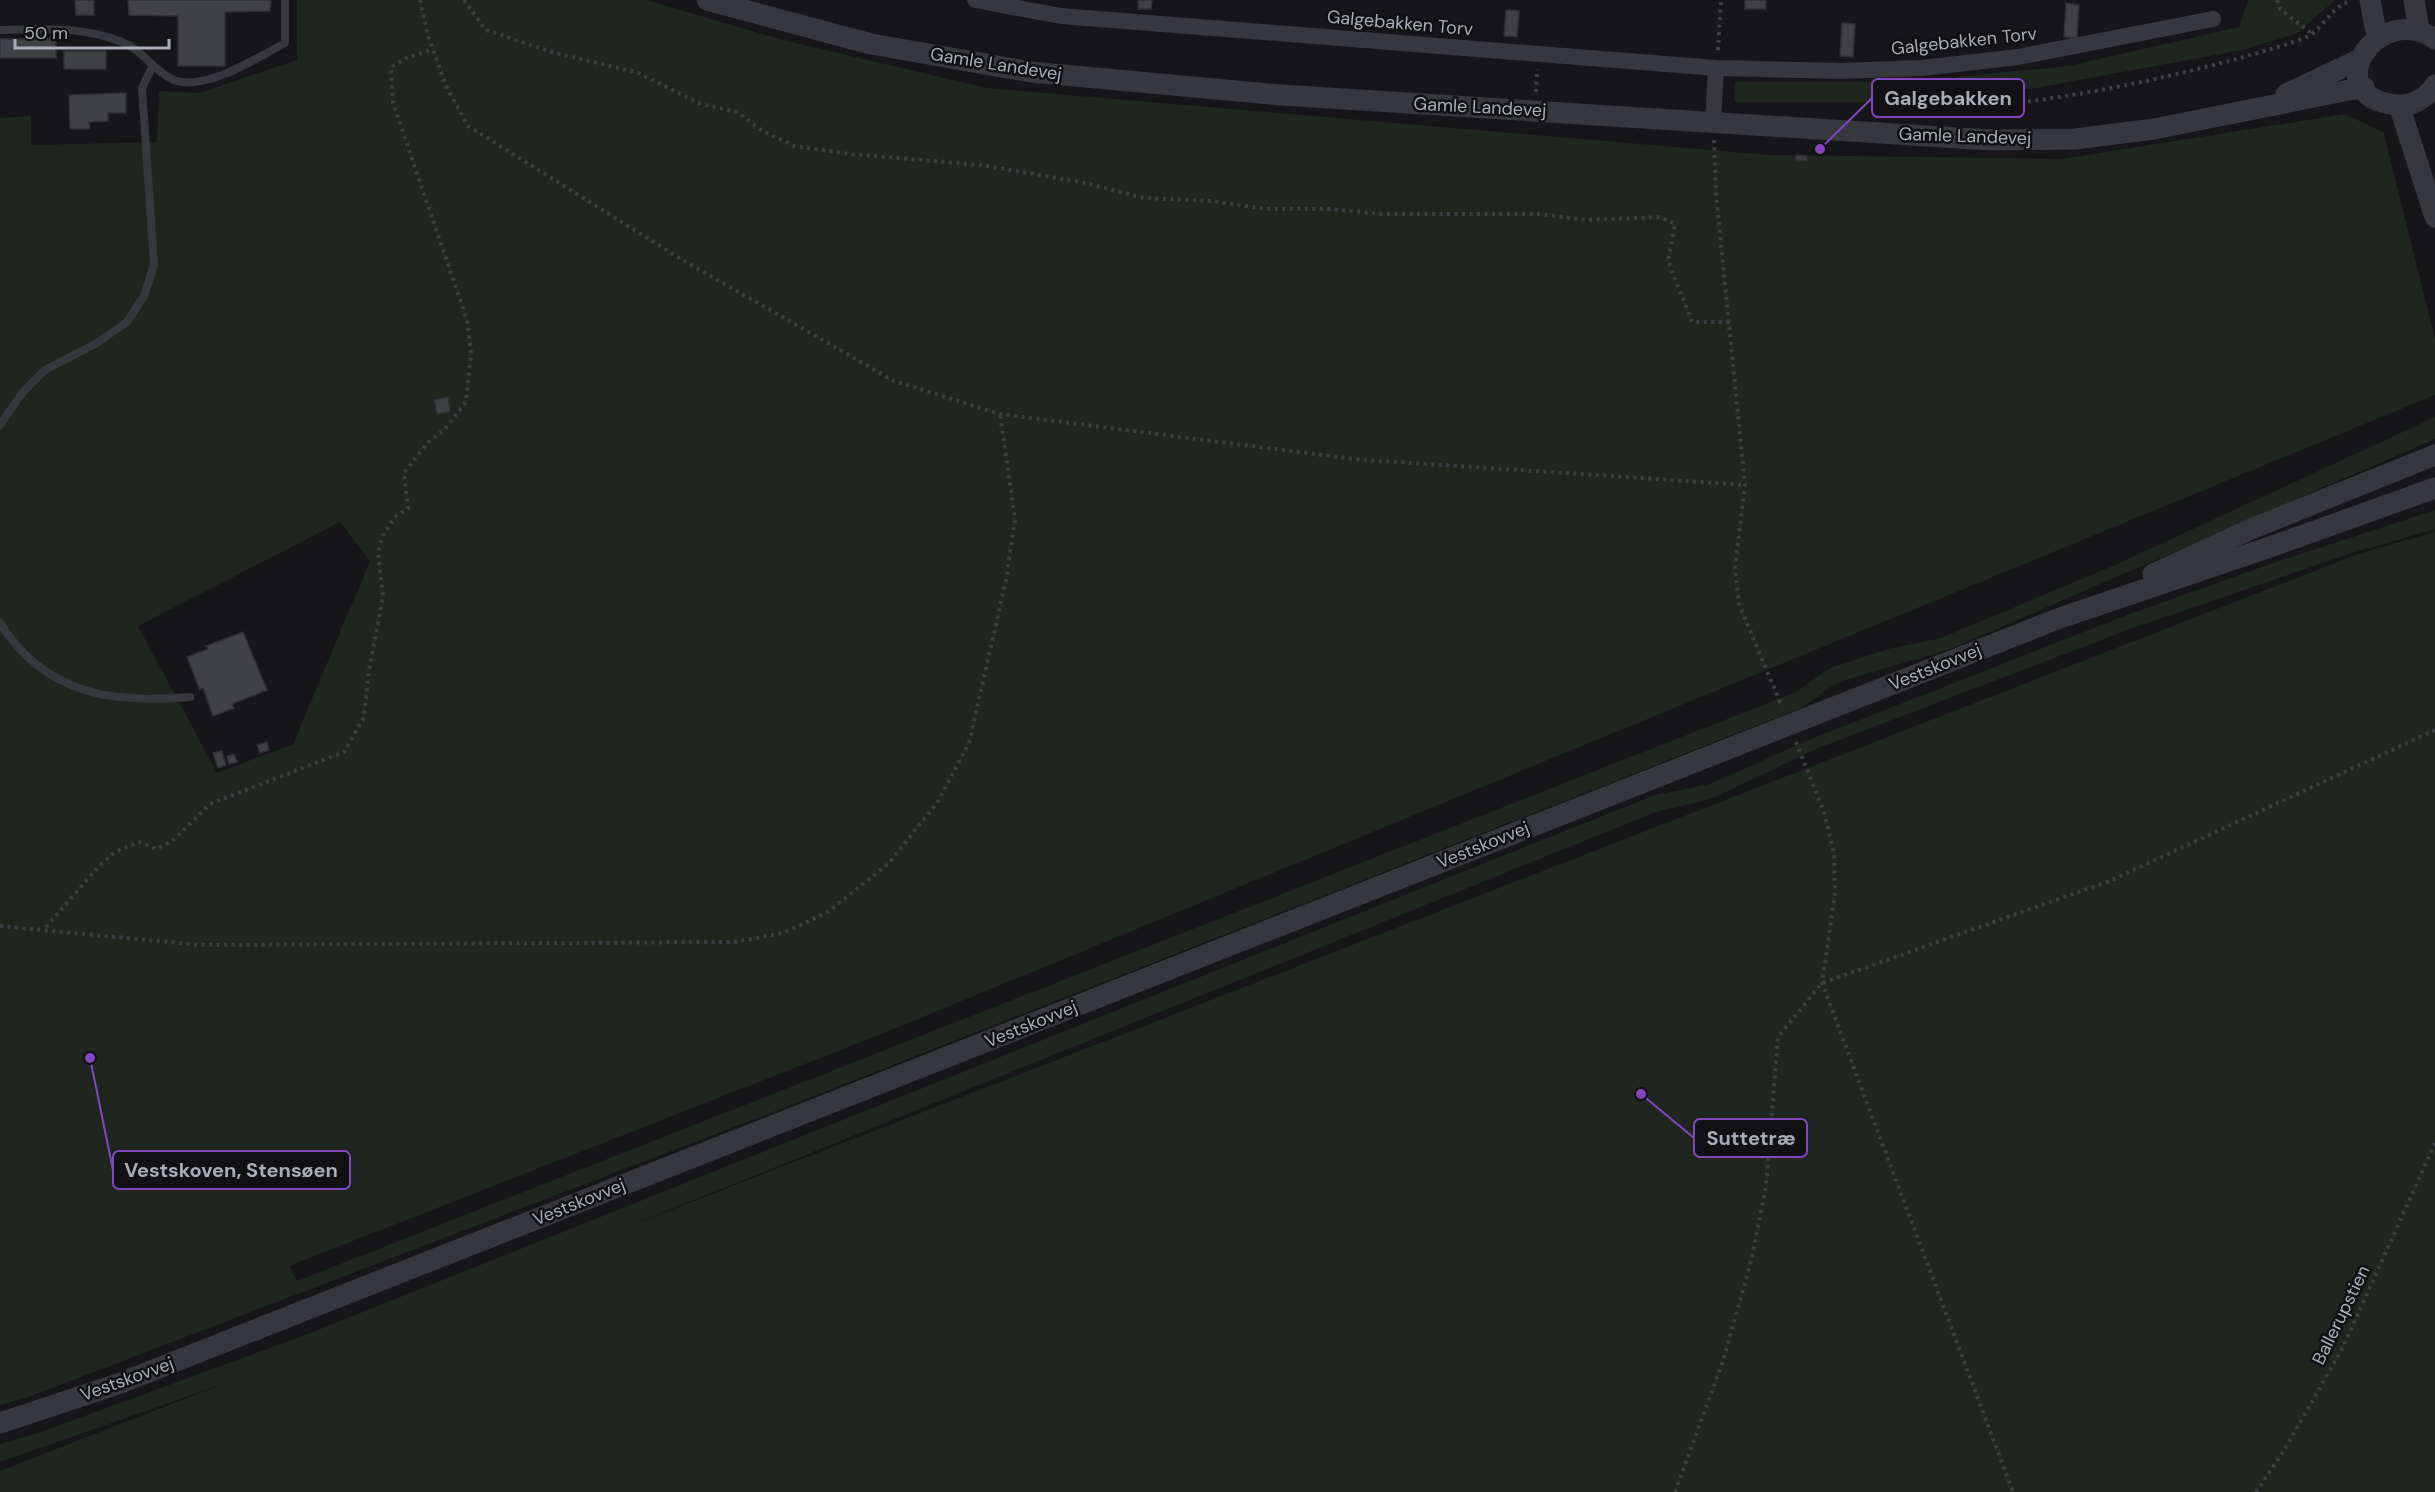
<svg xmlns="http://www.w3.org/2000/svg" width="2435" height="1492" viewBox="0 0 2435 1492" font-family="'DM Sans',sans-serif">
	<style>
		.green { fill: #1e261f; fill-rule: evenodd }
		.building { fill: #404145; stroke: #303034; stroke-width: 1.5 }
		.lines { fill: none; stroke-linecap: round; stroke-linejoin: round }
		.path { stroke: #3d3f44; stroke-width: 4; stroke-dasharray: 3 4.5; stroke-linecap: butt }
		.service { stroke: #37383d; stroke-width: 8 }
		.minor { stroke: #37383d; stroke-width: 16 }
		.tertiary { stroke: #37383d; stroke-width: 21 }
		.labels { text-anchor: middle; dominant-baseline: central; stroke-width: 5; stroke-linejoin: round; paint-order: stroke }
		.street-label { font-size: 18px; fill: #a8adb8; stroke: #111113 }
		.leader { fill: none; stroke: #8446be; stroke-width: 2 }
		.callout-dot { fill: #8446be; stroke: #111113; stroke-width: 2 }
		.callout { fill: #111113; stroke: #8446be; stroke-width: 2 }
		.callout-label { font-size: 20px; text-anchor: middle; font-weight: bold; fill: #a8adb8 }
	</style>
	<rect width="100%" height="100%" fill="#161618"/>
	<g class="green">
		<path d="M297,0H646L783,40L987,88L1769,155L2062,159L2345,114L2384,133L2435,339V395L879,1035L289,1266L297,1281L1796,692L1830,668L1888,649L1941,638L2115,565L2435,417V439L1948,650L1838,682L1801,708L768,1114L26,1398L0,1405V118L31,116V145L157,142L159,91L199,93L297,60ZM340,522L370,561L293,744L217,773L138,626Z"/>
		<path d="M2248,0H2335L2296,34L2242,50L2036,88L1911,102H1734L1735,82H1907L2069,66L2239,27Z"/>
		<path d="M2435,510V529L2352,553L2130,629L1816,749L1711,799L1656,812L617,1231L2358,554L2435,532V1492H0V1471L223,1384L0,1462V1444L41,1432L308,1334L1655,795L1710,784L1811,739L2127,615L2279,561Z"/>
	</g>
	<g class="building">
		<path d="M75,0H94V15H76Z"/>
		<path d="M128,0H271L270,11L225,12V66H178V16L129,15Z"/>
		<path d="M1138,0H1152L1151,9H1138Z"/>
		<rect x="1745" y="0" width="21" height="9"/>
		<path d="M2066,3L2079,5L2077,38L2064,37Z"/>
		<path d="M1506,10L1519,11L1517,37L1504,36Z"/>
		<path d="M1842,23L1855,24L1853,57L1840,56Z"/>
		<rect x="0" y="39" width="56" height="19"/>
		<rect x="64" y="51" width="42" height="18"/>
		<path d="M126,93V113H108V121L89,122L90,129H70L69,95Z"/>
		<path d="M1796,155L1807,156V161L1796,160Z"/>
		<path d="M448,397L450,412L437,414L434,400Z"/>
		<path d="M243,632L267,690L232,704L234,708L213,716L203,688L200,690L187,657L208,649L206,646Z"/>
		<path d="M267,742L269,750L260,753L257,745Z"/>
		<path d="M222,751L226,765L218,768L213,753Z"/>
		<path d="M234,754L237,762L229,764L227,756Z"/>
	</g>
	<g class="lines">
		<g class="path">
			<path d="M420,0L428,36L446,86L468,126L681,259L894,381L1000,414L1353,459L1745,485"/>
			<path d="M464,0L486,30L555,53L636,72L701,104L737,112L761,130L794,146L850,154L980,165L1081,182L1144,198L1211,201L1266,209H1331L1381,214H1540L1586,220L1660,217L1675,224L1668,261L1692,322H1729"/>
			<path d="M2277,0L2280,9L2311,33"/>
			<path d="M1718,50L1721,0"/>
			<path d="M1536,92L1537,69"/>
			<path d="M1901,112C2030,108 2164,82 2288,44C2296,41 2307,38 2313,33C2327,21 2333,6 2351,1"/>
			<path d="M1714,140L1716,194L1745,485L1735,568L1739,604L1782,707"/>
			<path d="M1796,742L1824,812L1834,853L1835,893L1822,983L2013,1492"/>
			<path d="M0,926L200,945L734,942L783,933L828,912L889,863L937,803L969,743L1006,580L1015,519L1000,414"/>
			<path d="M46,927L99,866L115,852L139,842L156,849L172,841L210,804L344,752L364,717L369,670L383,597L378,552L382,537L395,517L408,508L404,473L427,443L444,430L466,402L471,353L467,320L393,103L391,67L406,58L433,49"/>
			<path d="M1675,1492L1723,1361L1751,1261L1766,1186L1778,1037L1822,983L2112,880L2435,730"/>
			<path d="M2256,1492L2285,1449L2343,1347L2435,1143"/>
		</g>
		<g class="service">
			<path d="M0,30C42,29 83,26 122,42C142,49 154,72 174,80C206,92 258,57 285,43V0"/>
			<path d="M0,425L23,392L45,370L97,343L127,322L144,296L154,265L142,88L153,65"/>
			<path d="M0,623C45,694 111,704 190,697"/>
		</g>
		<g class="minor">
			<path d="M975,0L1061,16L1716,68L1840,71L1922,68L2018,57L2213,19"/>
			<path d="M1713,121L1716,68"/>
		</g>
		<g class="tertiary">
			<path d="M707,0L871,44L1031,72L1281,95L1990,140L2075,139L2154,129L2364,87"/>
			<path d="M2370,0L2375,27"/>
			<path d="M2414,0L2418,24"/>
			<path d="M2435,39C2378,0 2315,95 2396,105C2411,107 2427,98 2435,85"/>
			<path d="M2286,94L2356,61"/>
			<path d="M2399,105L2435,217"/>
			<path d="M2153,574L2251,529L2435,455"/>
			<path d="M0,1423L118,1384L2060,618L2270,547L2435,488"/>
		</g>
	</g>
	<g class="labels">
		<g class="street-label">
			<text transform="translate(1400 23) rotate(5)">Galgebakken Torv</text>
			<text transform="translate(1964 41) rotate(-6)">Galgebakken Torv</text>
			<text transform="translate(996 64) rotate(9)">Gamle Landevej</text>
			<text transform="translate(1480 107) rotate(3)">Gamle Landevej</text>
			<text transform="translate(1965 136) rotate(2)">Gamle Landevej</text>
			<text transform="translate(1935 667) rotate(-22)">Vestskovvej</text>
			<text transform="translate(1483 845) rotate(-22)">Vestskovvej</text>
			<text transform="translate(1031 1024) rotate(-22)">Vestskovvej</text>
			<text transform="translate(579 1202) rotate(-22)">Vestskovvej</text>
			<text transform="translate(2341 1315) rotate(-64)">Ballerupstien</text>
			<text transform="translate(127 1379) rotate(-20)">Vestskovvej</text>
		</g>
	</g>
	<path class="leader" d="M1820 149L1872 98M1641 1094L1694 1138M90 1058L113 1170"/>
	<g class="callout-dot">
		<circle cx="1820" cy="149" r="6"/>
		<circle cx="1641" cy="1094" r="6"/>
		<circle cx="90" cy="1058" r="6"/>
	</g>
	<g class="callout">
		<rect x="1872" y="79" width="152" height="38" rx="6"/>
		<rect x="1694" y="1119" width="113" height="38" rx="6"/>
		<rect x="113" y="1151" width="237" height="38" rx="6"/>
	</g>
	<g class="callout-label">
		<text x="1948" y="105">Galgebakken</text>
		<text x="1751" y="1145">Suttetræ</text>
		<text x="231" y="1177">Vestskoven, Stensøen</text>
	</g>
	<path d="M15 39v9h154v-9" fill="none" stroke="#a8adb8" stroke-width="3"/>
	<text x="24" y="39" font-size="18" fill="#a8adb8" stroke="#111113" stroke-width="4.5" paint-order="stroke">50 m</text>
</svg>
